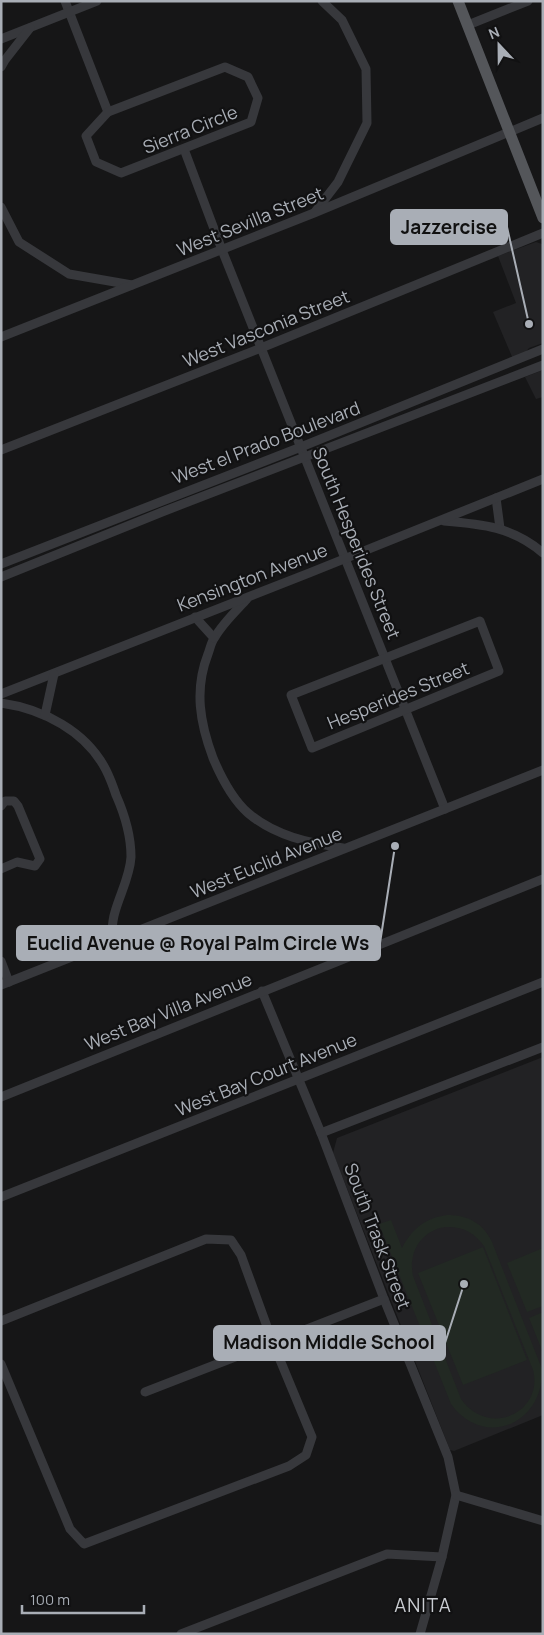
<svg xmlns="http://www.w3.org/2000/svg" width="544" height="1635" viewBox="0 0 544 1635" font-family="Manrope,sans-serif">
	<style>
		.built { fill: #222224 }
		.green { fill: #222923; fill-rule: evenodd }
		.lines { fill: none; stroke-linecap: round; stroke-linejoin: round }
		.minor { stroke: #37383c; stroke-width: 9 }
		.major { stroke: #54565a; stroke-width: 11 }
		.labels { text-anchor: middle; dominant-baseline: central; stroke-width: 4.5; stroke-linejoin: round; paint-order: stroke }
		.street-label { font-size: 18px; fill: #a9aeb6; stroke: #111112 }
		.neighbourhood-label { font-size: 19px; letter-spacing: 1px; fill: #cacdd2; stroke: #111112 }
		.leader { fill: none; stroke: #a9aeb6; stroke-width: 2 }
		.callout-dot { fill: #a9aeb6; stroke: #111112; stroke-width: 2 }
		.callout { fill: #a9aeb6; stroke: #a9aeb6; stroke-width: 2 }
		.callout-label { font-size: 19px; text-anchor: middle; font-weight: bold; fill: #111 }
	</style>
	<rect width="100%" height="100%" fill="#161617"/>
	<g class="built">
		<path d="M536,242L542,244L543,247V343L529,348L524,354L513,359L493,312L516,303L498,256Z"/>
		<path d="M543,370V397L536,399L525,377Z"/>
		<path d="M543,1057V1415L454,1451L450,1450L333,1153L337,1138Z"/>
	</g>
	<g class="green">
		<path d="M447,1215C468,1215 483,1223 492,1242L542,1369C544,1425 483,1449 451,1404L379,1224L391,1220L402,1248C412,1229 425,1218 447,1215ZM445,1227C462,1226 474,1232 484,1246L533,1370C544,1413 488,1438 461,1399L413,1276C408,1252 421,1231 445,1227Z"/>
		<path d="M483,1247L527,1360L463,1385L418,1273Z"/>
		<path d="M543,1248V1306L527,1312L507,1263Z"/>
		<path d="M543,1312V1353L529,1318Z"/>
	</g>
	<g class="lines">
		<g class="minor">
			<path d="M65,1L108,112"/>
			<path d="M468,25L528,1"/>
			<path d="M1,39L97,1"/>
			<path d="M1,67L5,60L30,28"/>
			<path d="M225,67L248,77L258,98L251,122L121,173L96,162L86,136L108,112Z"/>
			<path d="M184,149L222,250L445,809"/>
			<path d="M1,207L19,242L69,274L132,285"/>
			<path d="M315,212L338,182L367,123L366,69L342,20L322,1"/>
			<path d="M1,337L314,213L543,118"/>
			<path d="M1,450L261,348L543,233"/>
			<path d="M496,498L500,528"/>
			<path d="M444,521C482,524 513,527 543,553"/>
			<path d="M1,564L301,447L543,349"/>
			<path d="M1,577L162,512L543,365"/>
			<path d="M247,599C236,611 223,623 215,637C211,642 210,649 208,654C194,690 200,723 213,758C221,777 232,799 248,813C275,836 309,843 343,848"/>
			<path d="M195,617L214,638"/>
			<path d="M480,621L499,671L312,748L291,695Z"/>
			<path d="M1,694C182,624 363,552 543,479"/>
			<path d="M1,703C43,709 86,731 106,770C110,778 113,786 116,795C124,813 131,837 131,857C130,876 120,894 115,912C112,921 112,932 111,942"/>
			<path d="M45,715L54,674"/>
			<path d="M1,806L5,801H14L18,806L40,859L35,866L17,862L1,869"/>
			<path d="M1,961L9,982"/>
			<path d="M1,985L543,770"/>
			<path d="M262,991L321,1133L384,1299L448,1457L456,1495L442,1557L420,1634"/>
			<path d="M1,1097L543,879"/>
			<path d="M321,1133L543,1047"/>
			<path d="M1,1197L543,982"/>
			<path d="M1,1321L206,1239L231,1240L241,1255L273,1343L312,1437L306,1455L289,1466L84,1544L70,1529L1,1364"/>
			<path d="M145,1392L384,1299"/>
			<path d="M456,1495L543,1521"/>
			<path d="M181,1634L387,1554L442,1557"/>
		</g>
		<path class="major" d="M458,1L543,218"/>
	</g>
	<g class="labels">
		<g class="street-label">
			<text transform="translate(190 129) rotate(-22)">Sierra Circle</text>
			<text transform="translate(250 221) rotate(-22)">West Sevilla Street</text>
			<text transform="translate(266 328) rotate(-22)">West Vasconia Street</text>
			<text transform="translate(266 442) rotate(-21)">West el Prado Boulevard</text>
			<text transform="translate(357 543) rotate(68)">South Hesperides Street</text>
			<text transform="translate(252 577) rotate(-21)">Kensington Avenue</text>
			<text transform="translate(398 695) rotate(-22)">Hesperides Street</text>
			<text transform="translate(266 862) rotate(-22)">West Euclid Avenue</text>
			<text transform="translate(168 1011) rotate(-22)">West Bay Villa Avenue</text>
			<text transform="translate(266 1074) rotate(-22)">West Bay Court Avenue</text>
			<text transform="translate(378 1236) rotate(69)">South Trask Street</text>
		</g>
		<g class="neighbourhood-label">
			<text x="423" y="1605">ANITA</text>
		</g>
	</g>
	<path class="leader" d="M529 324L507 227M395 846L380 943M464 1284L445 1343"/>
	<g class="callout-dot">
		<circle cx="529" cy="324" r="5"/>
		<circle cx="395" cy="846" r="5"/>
		<circle cx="464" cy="1284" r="5"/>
	</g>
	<g class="callout">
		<rect x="391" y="210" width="116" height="34" rx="5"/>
		<rect x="17" y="926" width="363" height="34" rx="5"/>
		<rect x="214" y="1326" width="231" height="34" rx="5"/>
	</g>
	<g class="callout-label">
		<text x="449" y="234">Jazzercise</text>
		<text x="198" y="950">Euclid Avenue @ Royal Palm Circle Ws</text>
		<text x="329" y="1349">Madison Middle School</text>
	</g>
	<rect width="544" height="1635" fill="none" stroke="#a9aeb6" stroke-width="5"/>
	<g transform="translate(499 45) rotate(338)" stroke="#111112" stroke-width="4" paint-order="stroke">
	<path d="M0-4L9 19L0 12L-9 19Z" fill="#a9aeb6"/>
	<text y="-8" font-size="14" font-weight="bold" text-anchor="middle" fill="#a9aeb6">N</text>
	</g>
	<path d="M22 1605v8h122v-8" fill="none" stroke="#a9aeb6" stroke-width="2.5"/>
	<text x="30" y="1605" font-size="15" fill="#a9aeb6" stroke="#111112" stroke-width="4" paint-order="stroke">100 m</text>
</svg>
